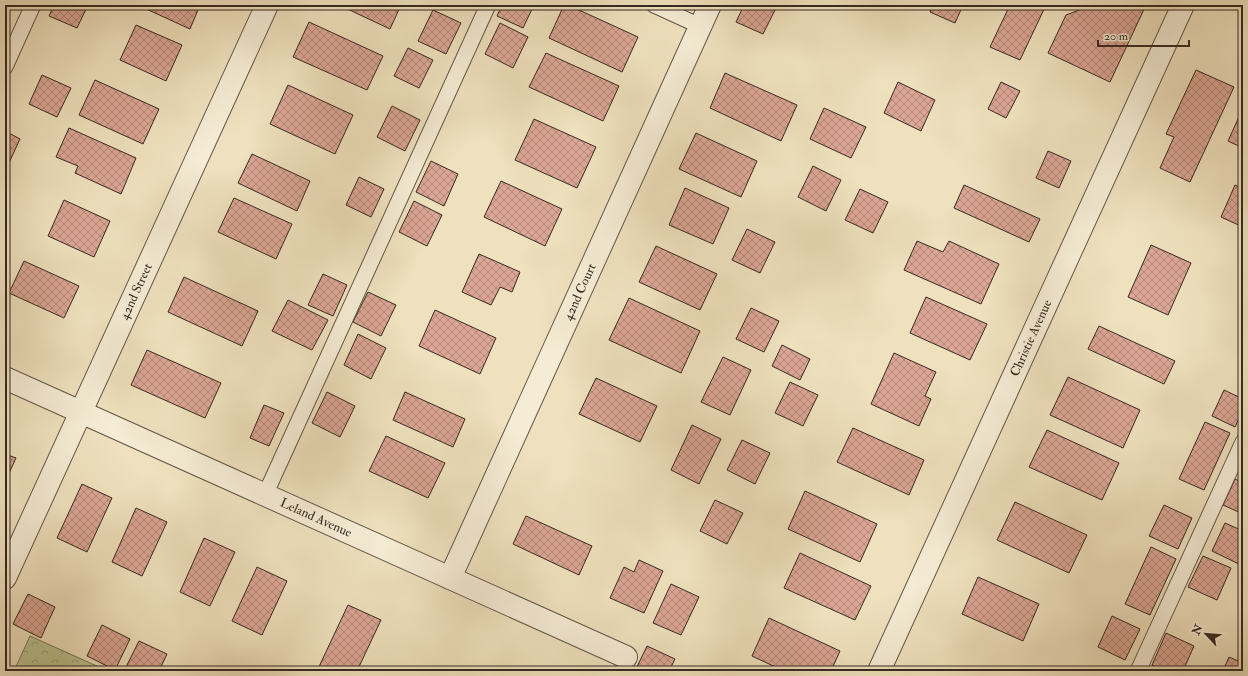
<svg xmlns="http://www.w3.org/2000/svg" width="1248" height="676" viewBox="0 0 1248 676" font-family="'IM FELL Double Pica',serif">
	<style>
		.park { fill: url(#park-crowns); stroke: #787658 }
		.building { fill: url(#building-cross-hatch); stroke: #362921 }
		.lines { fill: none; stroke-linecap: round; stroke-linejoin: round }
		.lane-casing { stroke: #645748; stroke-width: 17 }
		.street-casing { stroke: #645748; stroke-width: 24 }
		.lane { stroke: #f5ecd5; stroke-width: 15 }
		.street { stroke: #f5ecd5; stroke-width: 22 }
		.labels { text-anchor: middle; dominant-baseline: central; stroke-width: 3.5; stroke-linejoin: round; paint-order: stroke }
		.street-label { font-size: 13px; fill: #362921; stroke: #f5ecd5 }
	</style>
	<defs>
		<pattern id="park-crowns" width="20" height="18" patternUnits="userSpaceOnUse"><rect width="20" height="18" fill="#bac290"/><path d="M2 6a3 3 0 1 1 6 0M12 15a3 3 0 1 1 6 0" fill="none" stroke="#989e75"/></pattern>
		<pattern id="building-cross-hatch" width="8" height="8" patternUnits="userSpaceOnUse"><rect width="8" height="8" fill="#dba694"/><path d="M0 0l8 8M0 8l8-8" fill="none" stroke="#b28778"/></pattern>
	</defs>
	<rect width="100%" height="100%" fill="#efe1be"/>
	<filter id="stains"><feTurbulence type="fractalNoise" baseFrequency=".005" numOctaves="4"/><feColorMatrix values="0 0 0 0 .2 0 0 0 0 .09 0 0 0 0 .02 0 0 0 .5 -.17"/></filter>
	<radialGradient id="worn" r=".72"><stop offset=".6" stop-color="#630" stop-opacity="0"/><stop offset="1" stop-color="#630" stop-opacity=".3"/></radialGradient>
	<path class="park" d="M30,636L108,671H14Z"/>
	<g class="building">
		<path d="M54,5H88L77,28L49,16Z"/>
		<path d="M145,5H200L190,29L144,8Z"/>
		<path d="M339,5H401L390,29Z"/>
		<path d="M502,5H534L523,28L497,16Z"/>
		<path d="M564,5H568L638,37L622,72L549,38Z"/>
		<path d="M744,5H763L775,10L763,34L736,22Z"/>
		<path d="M933,5H963L955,23L930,12Z"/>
		<path d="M1010,5H1046L1020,60L990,47Z"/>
		<path d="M1093,5H1146L1110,82L1048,53L1066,15Z"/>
		<path d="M433,10L461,23L446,54L418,41Z"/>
		<path d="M309,22L383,56L367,90L293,57Z"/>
		<path d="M500,23L528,37L513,68L485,54Z"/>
		<path d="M136,25L182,45L166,81L120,60Z"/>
		<path d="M408,48L433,60L419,88L394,76Z"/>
		<path d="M546,53L619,86L603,121L529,87Z"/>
		<path d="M1196,70L1234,87L1190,182L1160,168L1174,137L1166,134Z"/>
		<path d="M725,73L797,105L781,141L710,108Z"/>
		<path d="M42,75L71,88L57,117L29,104Z"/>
		<path d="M95,80L159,109L143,144L79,115Z"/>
		<path d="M898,82L935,100L921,131L884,113Z"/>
		<path d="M1001,82L1020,91L1006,118L988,109Z"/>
		<path d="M288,85L353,115L335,154L270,124Z"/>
		<path d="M392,106L420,120L405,151L377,137Z"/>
		<path d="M824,108L866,127L851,158L810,139Z"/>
		<path d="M1243,108V148L1228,141Z"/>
		<path d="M534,119L596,147L577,188L515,160Z"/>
		<path d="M69,128L136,158L121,194L75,173L78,166L56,157Z"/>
		<path d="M5,131L20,139L7,167L5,166Z"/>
		<path d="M696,133L757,161L741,197L679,169Z"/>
		<path d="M1048,151L1071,161L1059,188L1036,178Z"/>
		<path d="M252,154L310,181L297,211L238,183Z"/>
		<path d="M431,161L458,174L444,206L416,192Z"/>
		<path d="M813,166L841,180L826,211L798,197Z"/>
		<path d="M359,177L384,189L371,217L346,205Z"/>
		<path d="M501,181L562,209L545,246L484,217Z"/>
		<path d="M964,185L1040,219L1029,242L954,208Z"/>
		<path d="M1235,185L1243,189V227L1221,217Z"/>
		<path d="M685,188L729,208L713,244L669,225Z"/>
		<path d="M860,189L888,202L873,233L845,220Z"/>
		<path d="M234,198L292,224L276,259L218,232Z"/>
		<path d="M64,200L110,221L94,257L48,236Z"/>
		<path d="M414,201L442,215L427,246L399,232Z"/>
		<path d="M747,229L775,242L760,273L732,260Z"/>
		<path d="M917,241L943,252L949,241L999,264L981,304L904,270Z"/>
		<path d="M1151,245L1191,263L1168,315L1128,297Z"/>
		<path d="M656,246L717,274L700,310L639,282Z"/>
		<path d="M479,254L520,272L512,292L500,287L491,305L462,292Z"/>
		<path d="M24,261L79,286L64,318L9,293Z"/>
		<path d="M323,274L347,285L333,316L308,305Z"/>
		<path d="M184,277L258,311L242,346L168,312Z"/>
		<path d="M368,292L396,305L381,336L353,322Z"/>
		<path d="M926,297L987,324L970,360L910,333Z"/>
		<path d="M629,298L700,331L681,373L609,340Z"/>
		<path d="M288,300L328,320L312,350L272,331Z"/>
		<path d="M751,308L779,321L764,352L736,339Z"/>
		<path d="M435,310L496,338L480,374L419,346Z"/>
		<path d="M1099,326L1175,361L1164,384L1088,349Z"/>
		<path d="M358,334L386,348L371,379L344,365Z"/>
		<path d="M782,345L810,359L800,380L772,366Z"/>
		<path d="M147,350L221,383L205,418L131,385Z"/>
		<path d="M894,353L936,372L925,396L931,399L919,426L871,404Z"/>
		<path d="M723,357L751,370L730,415L701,402Z"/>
		<path d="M1068,377L1140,410L1123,448L1050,415Z"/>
		<path d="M596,378L657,406L640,442L579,414Z"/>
		<path d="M790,382L818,395L803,426L775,413Z"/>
		<path d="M1224,390L1243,399V410L1235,427L1212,416Z"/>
		<path d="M327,392L355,406L340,437L312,423Z"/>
		<path d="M405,392L465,419L453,447L393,420Z"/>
		<path d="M264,405L284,413L269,446L250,438Z"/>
		<path d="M1205,422L1230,433L1204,490L1179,479Z"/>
		<path d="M692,425L721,439L699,484L671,470Z"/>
		<path d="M853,428L924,460L909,495L837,462Z"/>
		<path d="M1047,430L1119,463L1102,500L1029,467Z"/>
		<path d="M386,436L445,463L428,498L369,471Z"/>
		<path d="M742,440L770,453L755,484L727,470Z"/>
		<path d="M5,454L16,458L5,482Z"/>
		<path d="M1235,479L1243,483V514L1223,505Z"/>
		<path d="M82,484L112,498L87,552L57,538Z"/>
		<path d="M805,491L877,524L860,562L788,529Z"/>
		<path d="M715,500L743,513L727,544L700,531Z"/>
		<path d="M1015,502L1087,535L1069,573L997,540Z"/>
		<path d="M1164,505L1192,518L1178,549L1149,536Z"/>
		<path d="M136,508L167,522L142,576L112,562Z"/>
		<path d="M526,516L592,546L579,575L513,544Z"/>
		<path d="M1225,523L1243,531V566L1212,551Z"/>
		<path d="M204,538L235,552L210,606L180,592Z"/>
		<path d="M1151,547L1176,559L1150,615L1125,604Z"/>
		<path d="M800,553L871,586L855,620L784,588Z"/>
		<path d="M1203,556L1231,568L1217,600L1188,587Z"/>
		<path d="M639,560L663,571L644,613L610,598L624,567L634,572Z"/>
		<path d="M257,567L287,581L262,635L232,621Z"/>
		<path d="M978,577L1039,604L1023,641L962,614Z"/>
		<path d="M671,584L699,597L681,635L653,623Z"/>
		<path d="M28,594L55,607L41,638L13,624Z"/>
		<path d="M348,605L381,620L357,671H317Z"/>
		<path d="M1112,616L1140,629L1125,660L1098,647Z"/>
		<path d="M769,618L840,651L831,671H784L752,656Z"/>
		<path d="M102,625L130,639L115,670L87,656Z"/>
		<path d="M1243,626V640L1238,638Z"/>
		<path d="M1166,633L1194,646L1183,671H1166L1152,665Z"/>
		<path d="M139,641L167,654L159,671H124Z"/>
		<path d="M647,646L675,659L669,671H635Z"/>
		<path d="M1229,657L1243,663V671H1223Z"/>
		<path d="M195,667L203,671H193Z"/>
	</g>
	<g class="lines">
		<g class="lane-casing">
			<g id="lane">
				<path d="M654,5L700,26"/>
				<path d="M5,67L33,5"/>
				<path d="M265,495L488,5"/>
				<path d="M1138,671L1243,442"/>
			</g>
		</g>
		<g class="street-casing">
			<g id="street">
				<path id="s1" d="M5,378L626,657"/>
				<path id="s2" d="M5,578L267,5"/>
				<path id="s3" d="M450,578L710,5"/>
				<path id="s4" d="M879,671L1183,5"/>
			</g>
		</g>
		<use href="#lane" class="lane"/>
		<use href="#street" class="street"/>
	</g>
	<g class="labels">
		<g class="street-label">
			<text stroke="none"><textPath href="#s2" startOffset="315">42nd Street</textPath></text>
			<text stroke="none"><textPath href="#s3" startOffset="314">42nd Court</textPath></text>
			<text stroke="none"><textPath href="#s4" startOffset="366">Christie Avenue</textPath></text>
			<text stroke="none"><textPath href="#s1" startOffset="341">Leland Avenue</textPath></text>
		</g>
	</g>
	<rect width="1248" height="676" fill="none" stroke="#efe1be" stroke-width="20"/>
	<rect x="6" y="6" width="1236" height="664" fill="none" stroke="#362921" stroke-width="2"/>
	<rect x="10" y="10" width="1228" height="656" fill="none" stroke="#362921"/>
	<g transform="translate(1206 634) rotate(296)" stroke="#f5ecd5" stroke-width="3" paint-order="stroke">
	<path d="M0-3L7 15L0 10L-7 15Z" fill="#362921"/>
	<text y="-6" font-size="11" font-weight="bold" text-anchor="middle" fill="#362921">N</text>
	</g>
	<path d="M1098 40v6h91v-6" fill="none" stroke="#362921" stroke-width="2"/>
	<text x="1104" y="40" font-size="12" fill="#362921" stroke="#f5ecd5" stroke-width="3" paint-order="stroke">20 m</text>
	<rect width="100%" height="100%" filter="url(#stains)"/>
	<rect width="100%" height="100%" fill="url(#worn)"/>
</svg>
